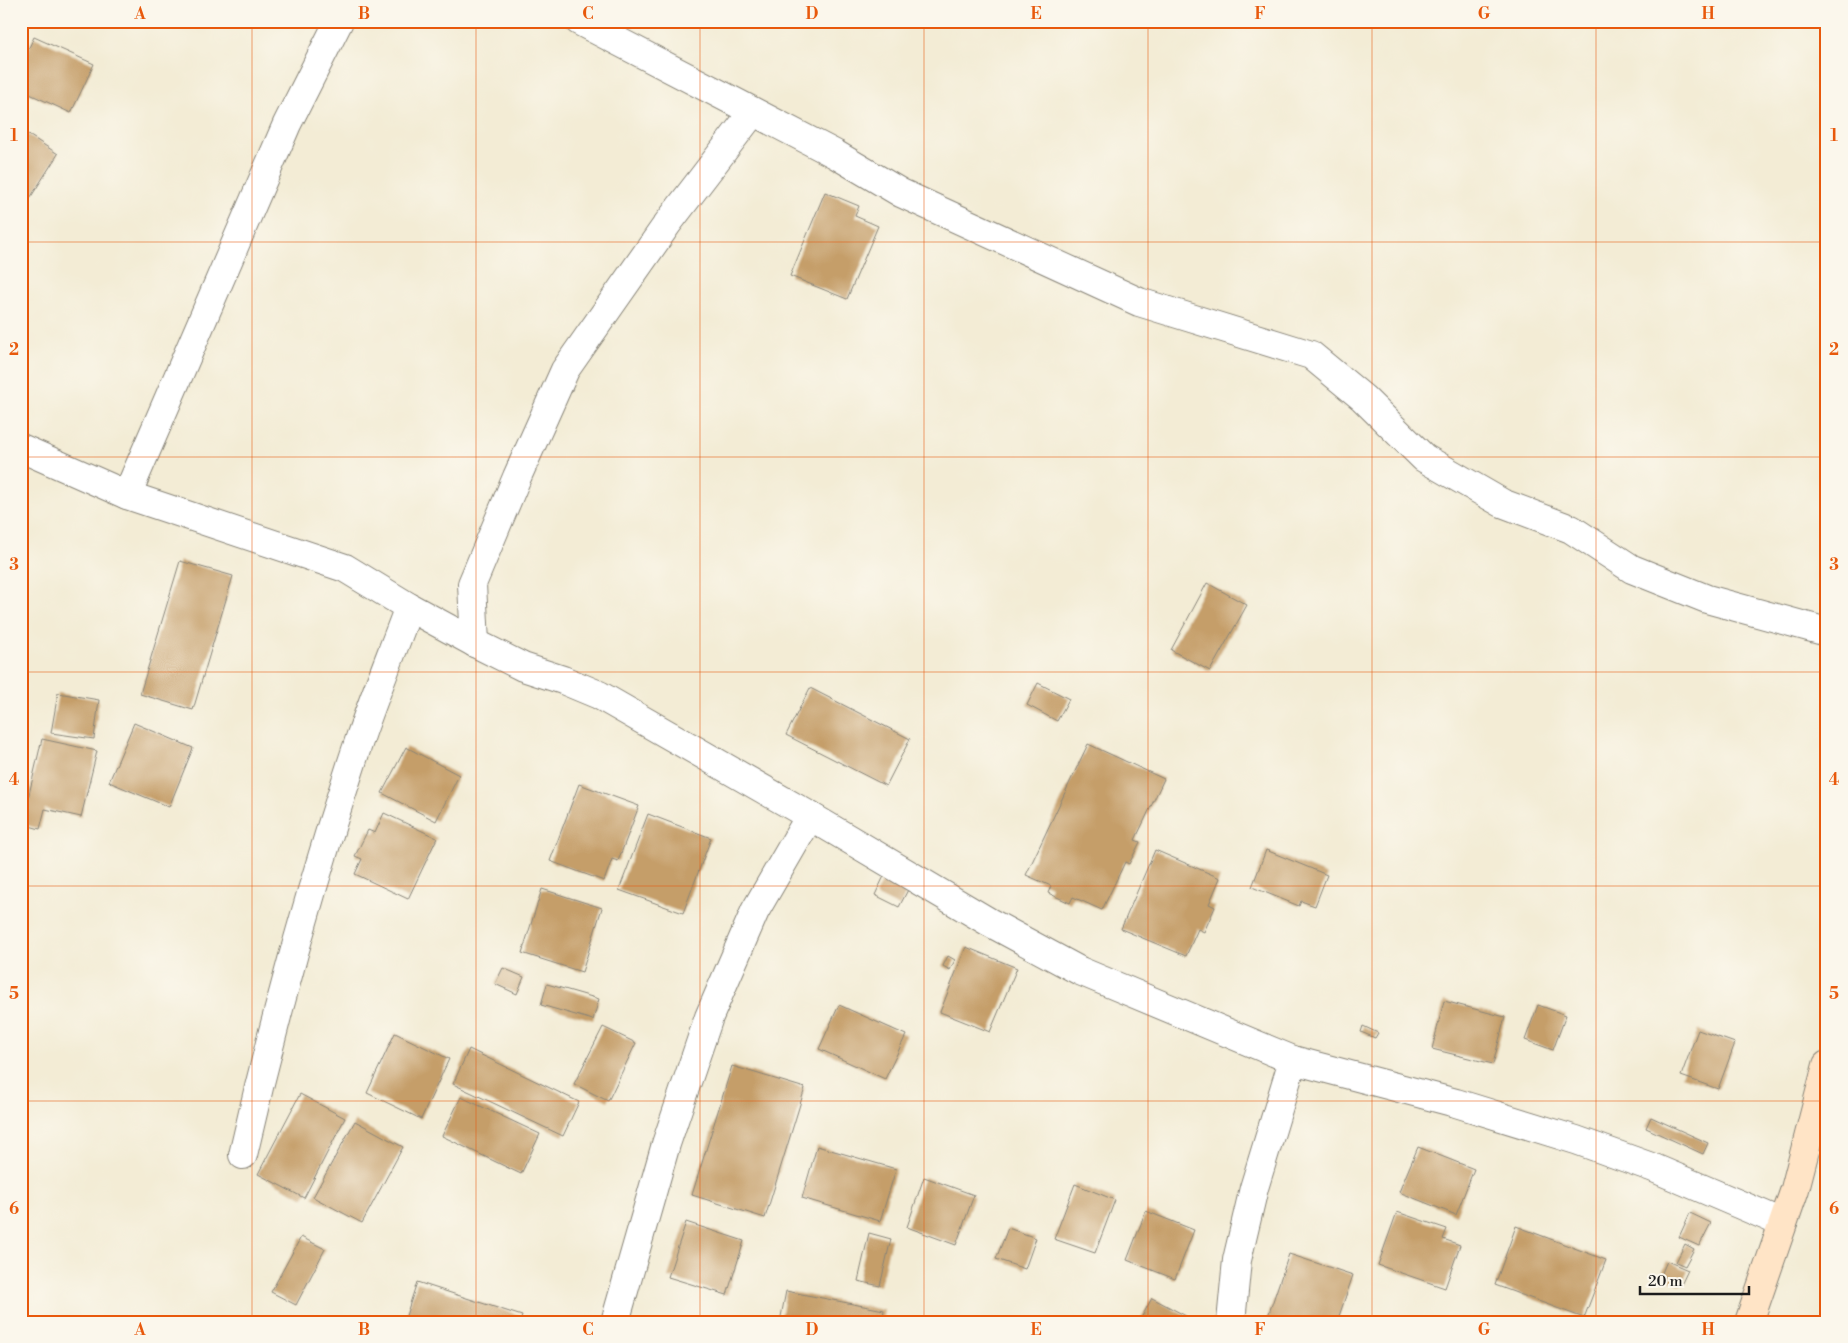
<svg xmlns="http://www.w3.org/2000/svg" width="1848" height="1343" viewBox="0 0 1848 1343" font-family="'Libre Bodoni',serif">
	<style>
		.building { fill: #c59e69 }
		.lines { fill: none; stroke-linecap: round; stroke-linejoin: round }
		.street-casing { stroke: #888478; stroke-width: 30 }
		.secondary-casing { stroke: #888478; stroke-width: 30 }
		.street { stroke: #fff; stroke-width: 28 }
		.secondary { stroke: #ffe4c6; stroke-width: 28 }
		.grid { fill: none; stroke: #e8590c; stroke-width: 1; stroke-opacity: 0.55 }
		.neatline { fill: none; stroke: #e8590c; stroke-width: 2 }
		.grid-label { font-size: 16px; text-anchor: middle; font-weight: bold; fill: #e8590c }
	</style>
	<rect width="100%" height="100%" fill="#fbf7ec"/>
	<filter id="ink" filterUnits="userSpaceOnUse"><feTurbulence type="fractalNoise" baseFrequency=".02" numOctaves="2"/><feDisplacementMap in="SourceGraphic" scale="10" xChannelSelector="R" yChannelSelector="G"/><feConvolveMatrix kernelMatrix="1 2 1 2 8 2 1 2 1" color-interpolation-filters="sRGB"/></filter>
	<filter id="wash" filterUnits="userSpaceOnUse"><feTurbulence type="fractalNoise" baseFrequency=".0096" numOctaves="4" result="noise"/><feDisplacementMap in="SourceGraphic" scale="20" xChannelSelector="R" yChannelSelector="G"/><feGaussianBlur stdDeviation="1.12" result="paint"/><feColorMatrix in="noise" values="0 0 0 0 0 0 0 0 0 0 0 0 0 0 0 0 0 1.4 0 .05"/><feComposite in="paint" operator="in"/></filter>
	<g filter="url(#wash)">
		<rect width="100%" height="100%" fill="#f3ecd5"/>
		<g id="blocks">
			<g class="building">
				<path d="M34,37L94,64L71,113L21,90V65Z"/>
				<path d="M21,130L58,154L27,203L21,200Z"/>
				<path d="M825,192L859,206L855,216L878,226L847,299L790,276Z"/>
				<path d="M180,561L233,576L193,710L140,694Z"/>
				<path d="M1207,583L1247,605L1210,671L1171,650Z"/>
				<path d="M1038,683L1069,699L1057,721L1027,705Z"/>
				<path d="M810,688L910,739L886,786L786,735Z"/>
				<path d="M58,693L99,700L94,739L51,733Z"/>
				<path d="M134,723L193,748L169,807L109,782Z"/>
				<path d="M42,739L97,751L81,817L45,809L40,829L22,824Z"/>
				<path d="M1088,744L1164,779L1135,840L1140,842L1129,864L1125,862L1102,910L1073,897L1070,903L1048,893L1051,886L1026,875Z"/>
				<path d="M406,747L459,775L436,821L382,793Z"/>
				<path d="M579,784L639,806L618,861L612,859L604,881L550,861Z"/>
				<path d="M384,813L437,838L408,899L355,874L362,859L355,856L368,830L375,833Z"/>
				<path d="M648,814L711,838L683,913L619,890Z"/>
				<path d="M1155,850L1220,878L1209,904L1215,907L1204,932L1198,929L1186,956L1121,929Z"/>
				<path d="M1266,850L1327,875L1315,906L1301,901L1299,906L1252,887Z"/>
				<path d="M885,874L910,886L899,907L875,895Z"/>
				<path d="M542,889L602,908L582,972L522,953Z"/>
				<path d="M966,947L1017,968L990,1032L940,1012Z"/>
				<path d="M948,956L955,960L950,970L943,966Z"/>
				<path d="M503,968L524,977L517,994L495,984Z"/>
				<path d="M547,984L599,999L593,1020L541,1005Z"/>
				<path d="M1444,1001L1505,1017L1493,1064L1432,1049Z"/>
				<path d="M839,1005L906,1035L885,1079L819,1049Z"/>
				<path d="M1538,1005L1566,1015L1553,1050L1525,1040Z"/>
				<path d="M1363,1026L1378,1033L1375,1038L1361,1032Z"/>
				<path d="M603,1027L636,1043L608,1101L574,1084Z"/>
				<path d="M1698,1030L1735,1043L1718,1089L1681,1076Z"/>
				<path d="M395,1033L449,1059L421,1119L367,1093Z"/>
				<path d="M469,1049L579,1102L563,1136L453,1084Z"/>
				<path d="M732,1066L805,1088L765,1218L692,1195Z"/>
				<path d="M300,1094L345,1118L304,1198L258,1174Z"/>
				<path d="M461,1097L540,1134L521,1174L442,1136Z"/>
				<path d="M1651,1117L1708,1143L1703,1154L1646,1128Z"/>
				<path d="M355,1121L403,1147L362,1223L313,1197Z"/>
				<path d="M817,1146L896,1169L880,1221L802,1198Z"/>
				<path d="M1418,1147L1474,1169L1456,1215L1399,1192Z"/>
				<path d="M924,1177L974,1195L956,1245L907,1227Z"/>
				<path d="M1075,1184L1115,1200L1095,1253L1054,1239Z"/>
				<path d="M1146,1211L1194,1230L1175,1279L1127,1260Z"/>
				<path d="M1397,1212L1447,1229L1443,1239L1460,1245L1445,1288L1378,1265Z"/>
				<path d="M1690,1213L1711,1223L1699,1246L1679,1237Z"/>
				<path d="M686,1222L744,1241L727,1295L668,1277Z"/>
				<path d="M1516,1226L1606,1260L1584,1318L1495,1285Z"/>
				<path d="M1008,1228L1036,1238L1025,1269L996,1259Z"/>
				<path d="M869,1233L891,1239L880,1286L858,1281Z"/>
				<path d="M301,1237L325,1249L296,1305L271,1292Z"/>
				<path d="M1685,1244L1694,1249L1685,1266L1676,1262Z"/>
				<path d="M1289,1254L1353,1275L1337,1322H1266Z"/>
				<path d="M1667,1261L1688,1270L1681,1285L1661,1275Z"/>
				<path d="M417,1282L522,1316L520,1322H404Z"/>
				<path d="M786,1291L884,1310L882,1322H780Z"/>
				<path d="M1152,1298L1186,1316L1183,1322H1139Z"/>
			</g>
		</g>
	</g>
	<g filter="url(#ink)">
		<use href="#blocks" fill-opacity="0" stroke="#888478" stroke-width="1"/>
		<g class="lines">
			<g class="street-casing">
				<g id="street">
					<path d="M579,21L835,154L901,193L1139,302L1311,355L1363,398L1424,458L1502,503L1571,529L1632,569L1707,599L1827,632"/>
					<path d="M21,448L127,495L345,568L409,607L475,643L523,667L563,680L599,695L810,816L989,922L1080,971L1293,1060L1456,1103L1576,1140L1654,1168L1783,1223"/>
					<path d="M127,495L287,124L339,21"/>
					<path d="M475,643L472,584L517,477L565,370L668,223L753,112"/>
					<path d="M243,1155C275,1014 314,875 360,738C375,694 393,650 409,607"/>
					<path d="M615,1322L666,1144L709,1017L755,911L810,816"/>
					<path d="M1231,1322L1237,1260L1254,1188L1293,1060"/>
				</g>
			</g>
			<g class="secondary-casing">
				<path id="secondary" d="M1749,1322L1795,1189L1827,1065"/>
			</g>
			<use href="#street" class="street"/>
			<use href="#secondary" class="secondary"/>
		</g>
	</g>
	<path class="grid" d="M252,21V1322M476,21V1322M700,21V1322M924,21V1322M1148,21V1322M1372,21V1322M1596,21V1322M21,242H1827M21,457H1827M21,672H1827M21,886H1827M21,1101H1827"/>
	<rect width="1848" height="1343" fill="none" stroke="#fbf7ec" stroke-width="55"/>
	<path d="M1640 1286v8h109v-8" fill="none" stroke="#1c1c1c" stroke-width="2.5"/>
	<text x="1648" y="1286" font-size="15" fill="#1c1c1c" stroke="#fbf7ec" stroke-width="4" paint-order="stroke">20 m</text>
	<rect x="28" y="28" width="1792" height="1288" class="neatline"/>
	<g class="grid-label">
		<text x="140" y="19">A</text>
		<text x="364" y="19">B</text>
		<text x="588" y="19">C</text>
		<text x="812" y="19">D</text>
		<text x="1036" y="19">E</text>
		<text x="1260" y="19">F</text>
		<text x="1484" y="19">G</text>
		<text x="1708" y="19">H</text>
		<text x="14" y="141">1</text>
		<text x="1834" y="141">1</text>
		<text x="14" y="355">2</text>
		<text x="1834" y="355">2</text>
		<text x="14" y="570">3</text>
		<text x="1834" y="570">3</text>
		<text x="14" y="785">4</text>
		<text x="1834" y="785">4</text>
		<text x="14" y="999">5</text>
		<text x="1834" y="999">5</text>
		<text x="14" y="1214">6</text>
		<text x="1834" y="1214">6</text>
		<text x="140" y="1335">A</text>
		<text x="364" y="1335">B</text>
		<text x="588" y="1335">C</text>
		<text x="812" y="1335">D</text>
		<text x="1036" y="1335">E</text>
		<text x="1260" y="1335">F</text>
		<text x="1484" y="1335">G</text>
		<text x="1708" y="1335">H</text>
	</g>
</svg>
